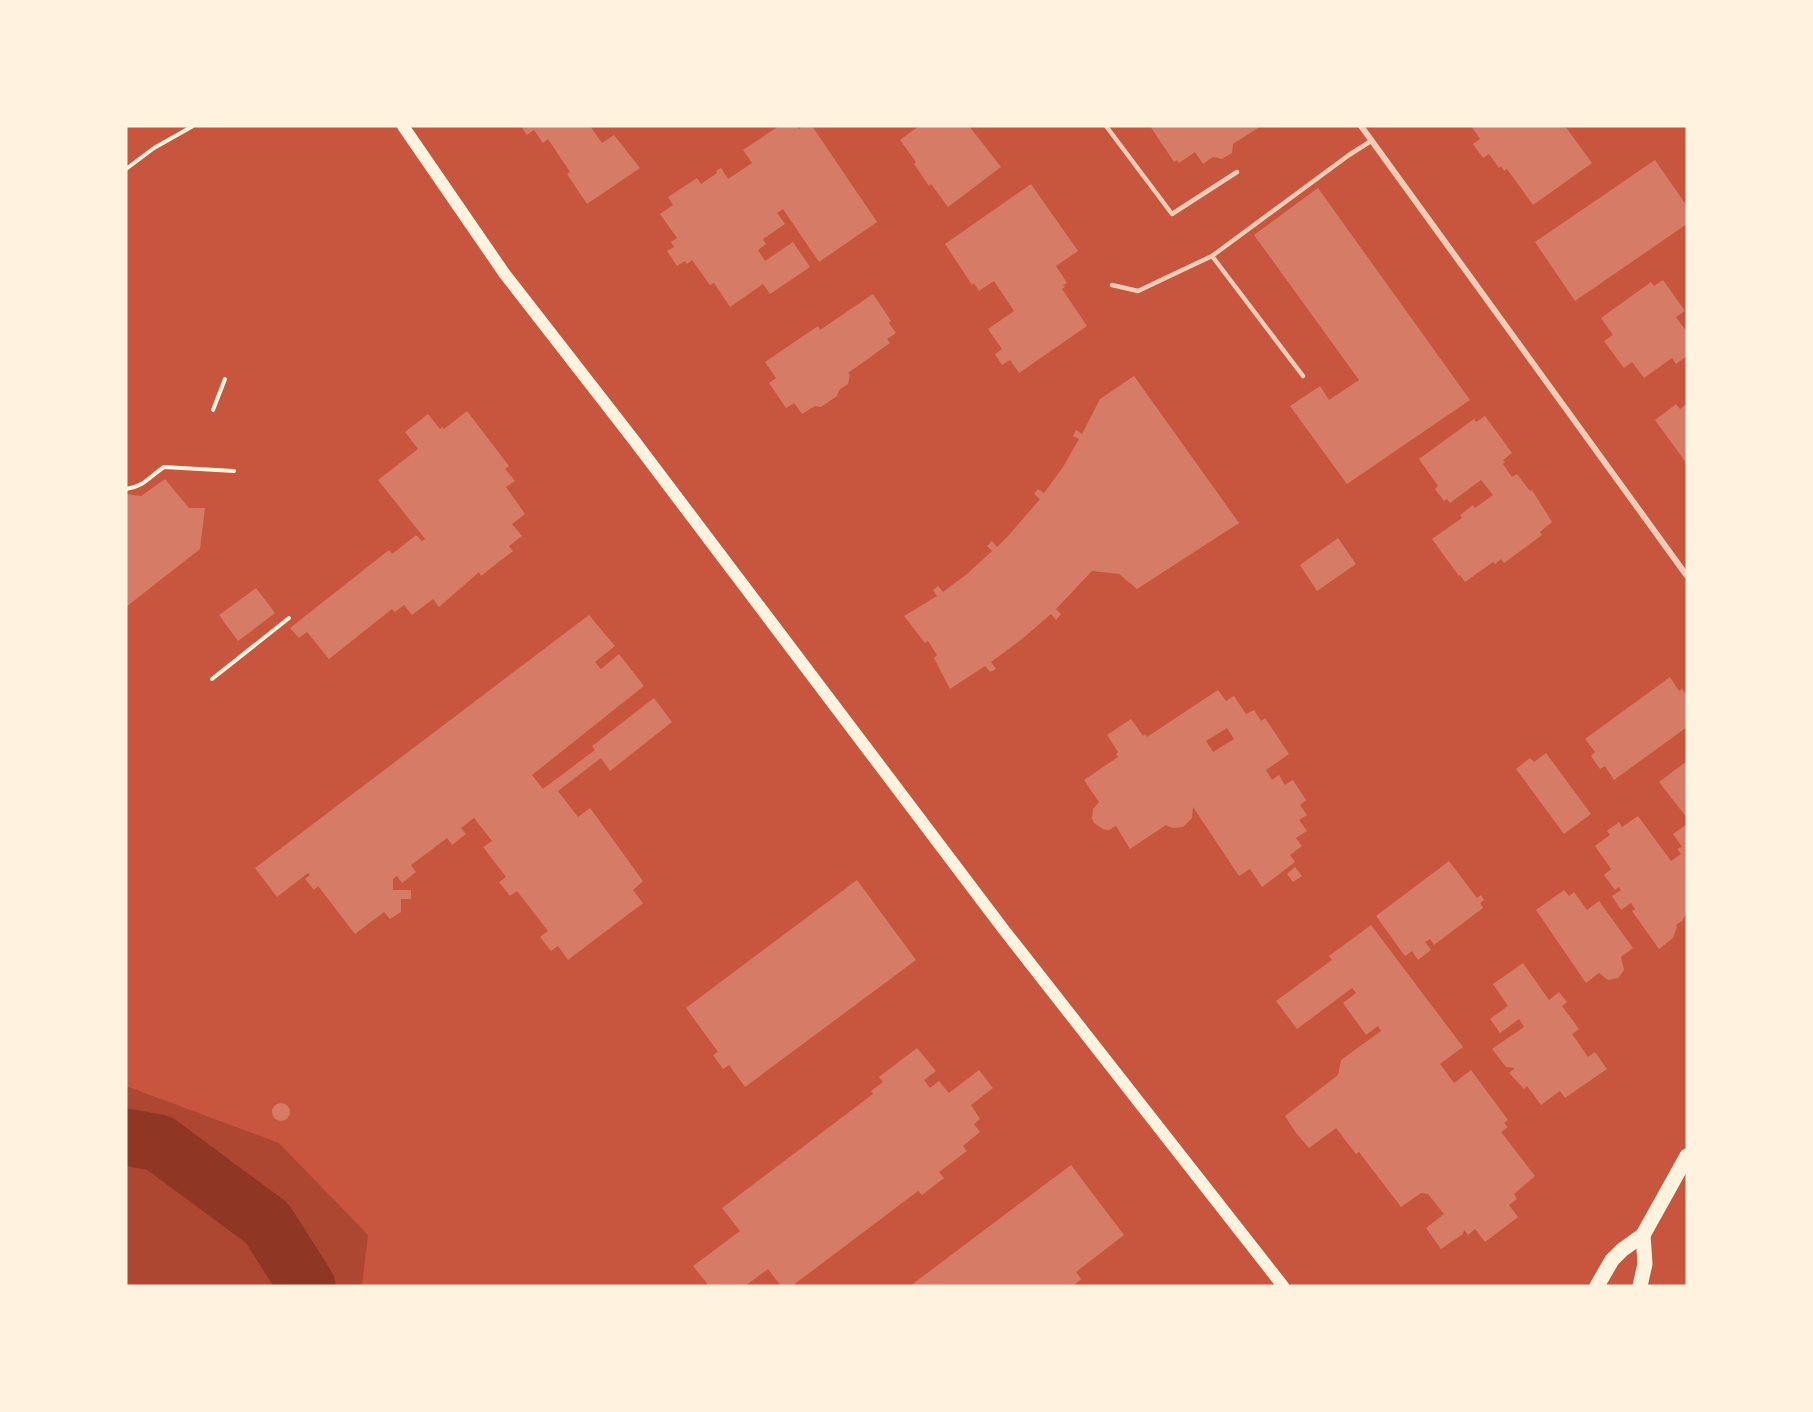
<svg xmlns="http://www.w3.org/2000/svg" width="1813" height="1412" viewBox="0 0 1813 1412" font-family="Quicksand,sans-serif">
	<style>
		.green { fill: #ae4732 }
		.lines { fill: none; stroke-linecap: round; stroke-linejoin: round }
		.river { stroke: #8f3625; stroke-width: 57 }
		.building { fill: #d67c66; fill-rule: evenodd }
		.path { stroke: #fff3e0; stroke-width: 4 }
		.service { stroke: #f1ccb7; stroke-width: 4.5 }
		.minor { stroke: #f1ccb7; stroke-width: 6 }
		.secondary { stroke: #fff3e0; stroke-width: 12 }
		.primary { stroke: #fff3e0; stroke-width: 15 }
	</style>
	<rect width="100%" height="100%" fill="#c8553d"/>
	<path class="green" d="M126,1086L279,1143L368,1235L362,1286H126Z"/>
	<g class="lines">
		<path class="river" d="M126,1137L159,1143L267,1223L307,1286"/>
	</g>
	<g class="building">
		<path d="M521,126H590L602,143L614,135L640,168L587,204L567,174L570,172L548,139L543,143L534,130L527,135Z"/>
		<path d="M779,126H797L799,129L803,126H812L877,222L819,262L783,209L777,213L785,224L763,239L766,244L758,250L765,261L793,242L810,267L770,294L763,284L730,307L714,283L710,285L692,260L687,264L685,261L677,266L667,251L674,247L671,242L677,238L660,214L673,205L668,197L697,178L701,184L717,173L716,171L721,168L728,179L752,163L743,150Z"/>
		<path d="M919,126H969L1001,167L948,207L931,184L929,186L914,164L916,162L900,140Z"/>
		<path d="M1150,126H1261L1233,144L1232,153L1222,159L1213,157L1203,164L1195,152L1179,163L1177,160L1174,162Z"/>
		<path d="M1471,126H1565L1592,163L1533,205L1507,169L1504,171L1501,166L1499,168L1489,154L1483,158L1473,144L1480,139Z"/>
		<path d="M1655,160L1687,206V224L1575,301L1535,242Z"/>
		<path d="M1031,184L1078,251L1056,266L1067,283L1063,285L1065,287L1062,289L1087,326L1019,373L1010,360L1002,365L995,354L1002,349L988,329L1014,311L994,281L979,291L974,283L972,285L945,244Z"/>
		<path d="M1318,188L1470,400L1347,484L1290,406L1320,386L1329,400L1359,380L1254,235Z"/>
		<path d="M1663,280L1685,311L1676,317L1687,332V356L1676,364L1672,358L1644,378L1632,362L1624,368L1604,341L1613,335L1601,318L1651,282L1654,286Z"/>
		<path d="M873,294L891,321L889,323L896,333L887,339L890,343L848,373L850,375L848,384L839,390L837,396L821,407L815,406L802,414L794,403L786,408L769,383L776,378L765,362L818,326L820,330Z"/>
		<path d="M1134,376L1239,523L1137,589L1119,574L1092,571L1056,609L1061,614L1056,620L1051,614L1022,639L991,662L996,669L990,672L985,666L950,689L934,658L937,655L928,641L925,643L904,616L937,596L933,590L938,586L943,592L967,574L992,551L987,546L992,541L997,547L1008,536L1040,499L1034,494L1038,489L1044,493L1063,467L1079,439L1073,436L1076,430L1082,434L1100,399Z"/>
		<path d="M1676,404L1680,409L1687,404V464L1655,420Z"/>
		<path d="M467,411L509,466L505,469L515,481L506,487L525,514L512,524L522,536L509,546L513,551L481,576L479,572L439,607L433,599L412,615L404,605L395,612L392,609L329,659L307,632L299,638L290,628L389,550L392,554L416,535L422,541L425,539L378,480L418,449L405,432L428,414L440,429L442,427L444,429Z"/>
		<path d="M1485,416L1512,453L1503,460L1505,462L1503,464L1512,477L1517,474L1530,491L1532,490L1552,522L1540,532L1542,535L1504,563L1501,559L1495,564L1493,562L1465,582L1460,575L1459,576L1432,539L1462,518L1460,515L1473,505L1475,508L1493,495L1481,480L1450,503L1447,499L1444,501L1435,489L1438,486L1419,459L1474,419L1476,422Z"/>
		<path d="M165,479L189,508H205L200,549L126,607V494L141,496Z"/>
		<path d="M1338,538L1356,564L1317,591L1300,565Z"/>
		<path d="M256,588L275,613L238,641L219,615Z"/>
		<path d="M589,615L615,646L595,662L601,669L619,654L644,686L532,775L543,789L595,750L592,746L654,698L672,722L610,771L601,758L558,791L578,817L590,808L643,881L633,890L643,903L568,960L558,946L551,951L540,937L548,931L517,891L510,896L499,882L506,877L483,847L492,841L474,818L461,828L466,834L452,845L447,838L411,865L416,872L402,883L397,876L393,879V890H411V899H401V912L390,919L384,912L355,934L318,886L314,890L305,879L310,875L308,873L277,897L255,868Z"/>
		<path d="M1670,677L1679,691L1682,689L1687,696V727L1614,780L1605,766L1600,769L1591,756L1595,752L1585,739Z"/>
		<path d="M1218,690L1226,701L1234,696L1246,714L1254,710L1261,721L1265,718L1289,754L1266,770L1272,780L1279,775L1285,785L1293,780L1306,800L1300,805L1307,815L1299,820L1307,831L1296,838L1302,846L1290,855L1295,862L1262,887L1250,869L1239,876L1193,807L1192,818L1183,827L1172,828L1166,825L1130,849L1116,826L1109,830L1103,829L1094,823L1092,818L1093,809L1099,802L1084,780L1118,757L1116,754L1118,752L1107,735L1131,719L1143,736L1145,734L1147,737ZM1227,728L1234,739L1213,752L1206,741Z"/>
		<path d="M1546,753L1591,814L1564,834L1516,769L1530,758L1534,762Z"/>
		<path d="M1687,761V818L1659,782Z"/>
		<path d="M1638,816L1671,861L1681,854L1677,849L1682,847L1673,834L1687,824V912L1682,921L1676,925L1677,927L1673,938L1659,949L1632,911L1635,909L1631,903L1621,910L1612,896L1621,890L1619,887L1615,890L1604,875L1611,869L1595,846L1610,835L1607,831L1619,822L1622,827Z"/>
		<path d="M1449,861L1477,898L1481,895L1484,900L1480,903L1483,908L1434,945L1430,939L1425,942L1431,950L1418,960L1412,951L1405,956L1376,916Z"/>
		<path d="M1295,867L1302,876L1293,882L1287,874Z"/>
		<path d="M857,880L916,960L745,1087L729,1065L723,1069L713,1055L718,1052L686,1008Z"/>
		<path d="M1564,890L1569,896L1574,892L1587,910L1599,901L1633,948L1621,957L1624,970L1618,978L1608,980L1599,973L1586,983L1536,910Z"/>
		<path d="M1371,925L1463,1047L1440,1064L1454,1083L1471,1070L1508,1120L1504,1123L1508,1127L1501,1132L1535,1176L1514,1194L1517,1199L1509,1205L1518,1217L1485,1242L1475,1229L1468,1235L1464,1230L1463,1234L1441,1249L1426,1228L1444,1214L1428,1194L1421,1193L1401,1207L1359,1152L1356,1154L1336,1128L1309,1148L1296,1133L1285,1116L1338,1075L1341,1060L1381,1031L1378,1026L1366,1035L1343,1003L1356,993L1352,988L1297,1029L1276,1001L1332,960L1329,956Z"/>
		<path d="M1523,963L1549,1000L1559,992L1567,1002L1562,1006L1579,1029L1572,1034L1588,1057L1595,1052L1607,1069L1565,1098L1560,1091L1541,1105L1527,1086L1524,1089L1509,1073L1515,1068L1506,1067L1492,1049L1524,1027L1519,1019L1500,1033L1490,1019L1508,1006L1493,984Z"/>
		<path d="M917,1048L936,1071L924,1080L930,1088L939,1081L949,1093L979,1070L993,1088L971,1105L980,1119L974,1124L980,1132L963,1146L967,1151L939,1172L944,1178L922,1195L918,1191L792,1286H781L768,1269L745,1286H709L693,1266L740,1231L722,1208L873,1094L871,1091L883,1082L879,1077Z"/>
		<circle cx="281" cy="1112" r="9"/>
		<path d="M1071,1165L1124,1235L1076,1272L1081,1279L1073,1286H910Z"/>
	</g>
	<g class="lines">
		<g class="path">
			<path d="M126,169L154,148L193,126"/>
			<path d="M213,410L225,379"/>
			<path d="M126,489C145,486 149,477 164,467L234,471"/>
			<path d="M212,679L289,618"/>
		</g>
		<g class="service">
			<path d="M1106,126L1172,214L1237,172"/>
			<path d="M1112,285L1138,291L1212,256"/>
			<path d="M1303,376L1212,256L1349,155L1371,141"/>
		</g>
		<path class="minor" d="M1361,126L1687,576"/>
		<path class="secondary" d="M403,126L504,273L633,439L1004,930L1283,1286"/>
		<g class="primary">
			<path d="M1597,1286L1612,1260L1622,1250L1643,1235L1687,1156"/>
			<path d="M1640,1286L1645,1264L1643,1235"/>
		</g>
	</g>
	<rect width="1813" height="1412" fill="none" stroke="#fff3e0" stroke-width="255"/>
</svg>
